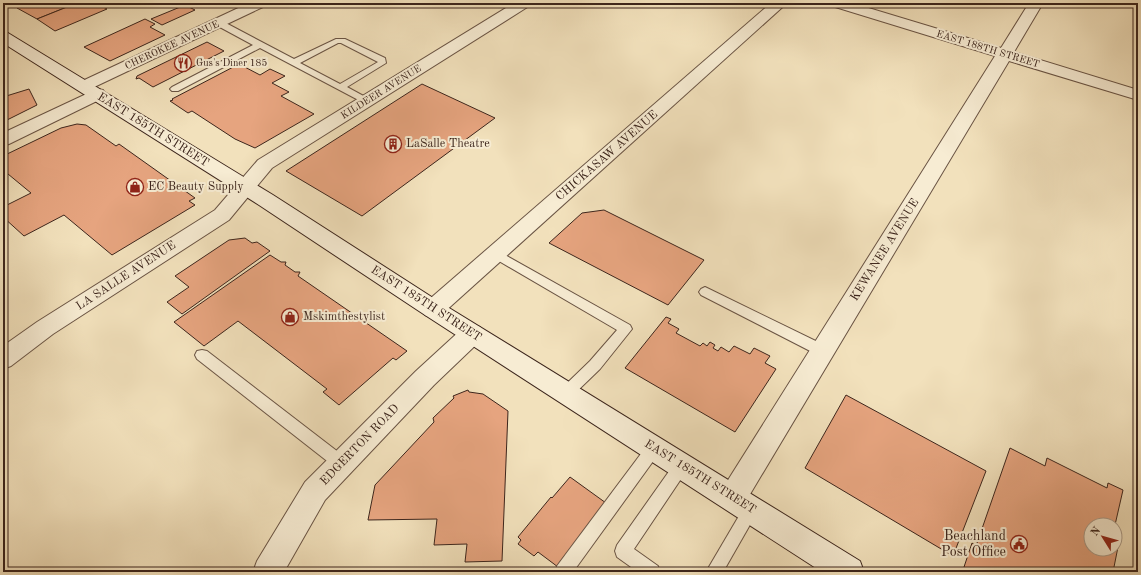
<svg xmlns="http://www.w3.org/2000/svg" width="1141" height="575" viewBox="0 0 1141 575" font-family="'Old Standard TT',serif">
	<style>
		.building { fill: #e6a47f; stroke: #3c251c }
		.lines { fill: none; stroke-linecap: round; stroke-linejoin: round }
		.lane-casing { stroke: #6a5444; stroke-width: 2 }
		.street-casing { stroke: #6a5444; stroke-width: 2 }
		.secondary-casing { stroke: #3c251c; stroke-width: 2 }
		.lane { fill: #f7ecd3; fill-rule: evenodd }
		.street { fill: #f7ecd3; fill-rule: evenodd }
		.secondary { fill: #f7ecd3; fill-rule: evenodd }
		.labels { text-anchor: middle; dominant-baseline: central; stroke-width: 4; stroke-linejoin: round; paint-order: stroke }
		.far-street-label { font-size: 10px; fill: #3c251c; stroke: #f7ecd3 }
		.far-poi-label { font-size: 10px; fill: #3c251c; stroke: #f7ecd3; text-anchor: start }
		.street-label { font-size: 12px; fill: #3c251c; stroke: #f7ecd3 }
		.poi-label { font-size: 12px; fill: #3c251c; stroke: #f7ecd3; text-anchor: start }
		.near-poi-label { font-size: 14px; fill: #3c251c; stroke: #f7ecd3; text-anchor: end }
	</style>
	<rect width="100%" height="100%" fill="#f2e1bc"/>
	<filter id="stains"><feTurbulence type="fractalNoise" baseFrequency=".005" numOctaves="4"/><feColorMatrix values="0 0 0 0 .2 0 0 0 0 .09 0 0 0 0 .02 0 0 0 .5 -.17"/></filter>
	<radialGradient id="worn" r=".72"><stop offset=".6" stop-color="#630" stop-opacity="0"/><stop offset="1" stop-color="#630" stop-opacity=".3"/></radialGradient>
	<g class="building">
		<path d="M25,3H77L37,19L17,8V6Z"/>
		<path d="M77,3H96L107,9L55,31L37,19Z"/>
		<path d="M185,5L195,10L162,25L151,19Z"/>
		<path d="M145,19L155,24L150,27L165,35L110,61L84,47Z"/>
		<path d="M207,42L224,51L153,87L139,78L136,79L137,76Z"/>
		<path d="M239,64L260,75L270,69L285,76L272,83L289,92L281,96L314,114L255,148L235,139L192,111L188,113L170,101L173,100L172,99Z"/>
		<path d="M422,84L495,118L362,216L286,171Z"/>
		<path d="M29,89L37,105L3,122V97Z"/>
		<path d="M77,124L86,125L116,146L119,144L195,198L189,201L195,205L112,255L64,215L24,236L3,217V207L31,193L8,174L3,176V173L6,172L3,169V156L61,128Z"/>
		<path d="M604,210L704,260L668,305L549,243L582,213Z"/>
		<path d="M245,238L252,243L257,242L270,251L182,314L167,302L189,287L175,276L229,240Z"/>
		<path d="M270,255L281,262H286L285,265L295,272H300L298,276L407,351L396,360L393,358L339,405L323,392L327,389L238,321L204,346L174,322Z"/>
		<path d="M666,317L671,319L668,323L679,329L676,333L700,346L703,343L707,346L710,342L715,345L713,348L718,351L721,347L729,352L734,346L750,354L754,348L770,356L765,363L776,369L735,432L625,368Z"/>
		<path d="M468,390L469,392L483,394L508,411L502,561L465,562L467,544L434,545L437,519L368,520L375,485L434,422L433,418L454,398L453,396Z"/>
		<path d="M846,395L986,471L953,556L805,468Z"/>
		<path d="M1010,448L1045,466L1047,458L1107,488L1108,483L1123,490L1115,525H1091V549H1115V545L1118,547L1113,572H972L964,567L972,543L976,546Z"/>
		<path d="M570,477L606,503L558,567L538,552L534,556L518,544L521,540L518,537L551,497L552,498Z"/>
	</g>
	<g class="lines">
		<g class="lane-casing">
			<g id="lane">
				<path d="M216,21H222L294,59L336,39H345L385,58L386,63L347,87L369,99L371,101L369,103L366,104L260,48L178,91H172L170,89L172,87L253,45L216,25ZM338,43H341L378,62L340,84L300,63Z"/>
				<path d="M496,250L630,325L632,329L600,369L571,397L566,399L561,397L559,393L561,389L590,361L617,330L492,257L490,254L492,251Z"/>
				<path d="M705,287L828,347L829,351L828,355L823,356L818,355L701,295L699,292L701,289Z"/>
				<path d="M202,350L207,351L346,458L348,463L346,468L341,470L336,468L197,359L195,355L197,351Z"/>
				<path d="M654,441L659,443L661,448L659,453L573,572H555L557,566L649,443Z"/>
				<path d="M682,458L687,460L689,465L687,470L634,549L658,566L660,572H638L617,557L615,551L617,545L677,460Z"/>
				<path d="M751,502L756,504L759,509L723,572H706L746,504Z"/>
			</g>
		</g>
		<g class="street-casing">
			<g id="street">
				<path d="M249,3H267L265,6L90,89L84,91L78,89L76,86L78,83Z"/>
				<path d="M514,3H531L529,6L272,168L229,220L53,334L11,366L3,369V346L37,322L215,210L258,160Z"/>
				<path d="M771,3H787L441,315L433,318L425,315L422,309L425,303Z"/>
				<path d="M830,3H852L1001,48L1029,3H1043L1014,52L1138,90V100L1009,61L743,506L733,510L723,506L719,497L723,488L995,56L832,6Z"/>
				<path d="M97,89L103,90L105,94L103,98L9,144L3,146V133Z"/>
				<path d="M472,325L480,327L484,334L480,341L434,385L325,500L284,572H253L257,561L305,482L416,371L464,327Z"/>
			</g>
		</g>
		<g class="secondary-casing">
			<path id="secondary" d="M3,31L8,33L273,195L441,303L860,561L864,572H822L425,315L259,205L3,43Z"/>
		</g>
		<use href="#lane" class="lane"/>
		<use href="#street" class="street"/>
		<use href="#secondary" class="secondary"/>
	</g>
	<defs>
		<g id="restaurant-ring" transform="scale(0.9)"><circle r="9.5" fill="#f7ecd3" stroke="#8f2418" stroke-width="1.5"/><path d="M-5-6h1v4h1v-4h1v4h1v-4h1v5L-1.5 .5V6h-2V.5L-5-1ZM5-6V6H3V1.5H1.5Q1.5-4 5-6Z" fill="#8f2418"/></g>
		<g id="building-ring" transform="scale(0.9)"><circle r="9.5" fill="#f7ecd3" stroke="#8f2418" stroke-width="1.5"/><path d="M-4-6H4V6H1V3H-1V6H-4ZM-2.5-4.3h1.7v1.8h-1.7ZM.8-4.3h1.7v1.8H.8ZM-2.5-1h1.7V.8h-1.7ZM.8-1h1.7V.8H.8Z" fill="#8f2418"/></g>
		<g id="shop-ring" transform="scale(0.9)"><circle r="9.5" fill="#f7ecd3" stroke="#8f2418" stroke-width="1.5"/><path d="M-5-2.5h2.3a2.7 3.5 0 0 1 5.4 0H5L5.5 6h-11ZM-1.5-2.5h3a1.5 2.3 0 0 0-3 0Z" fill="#8f2418"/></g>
		<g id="civic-ring" transform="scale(0.9)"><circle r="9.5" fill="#f7ecd3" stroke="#8f2418" stroke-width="1.5"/><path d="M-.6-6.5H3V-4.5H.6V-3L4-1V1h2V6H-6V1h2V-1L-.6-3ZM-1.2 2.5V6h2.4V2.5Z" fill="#8f2418"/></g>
	</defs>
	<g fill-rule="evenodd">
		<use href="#restaurant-ring" x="183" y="63"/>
		<use href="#building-ring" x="393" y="144"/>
		<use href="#shop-ring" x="135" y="187"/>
		<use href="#shop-ring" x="290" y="317"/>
		<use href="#civic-ring" x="1019" y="544"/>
	</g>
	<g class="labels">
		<g class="far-street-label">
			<text transform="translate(172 45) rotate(-25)">CHEROKEE AVENUE</text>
			<text transform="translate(988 49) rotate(17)">EAST 188TH STREET</text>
			<text transform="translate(381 92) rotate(-32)">KILDEER AVENUE</text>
		</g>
		<g class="far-poi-label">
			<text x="196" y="63">Gus's Diner 185</text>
		</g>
		<g class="street-label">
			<text transform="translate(153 130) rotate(32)">EAST 185TH STREET</text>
			<text transform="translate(607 156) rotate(-41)">CHICKASAW AVENUE</text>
			<text transform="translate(885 250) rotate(-58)">KEWANEE AVENUE</text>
			<text transform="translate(126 276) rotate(-33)">LA SALLE AVENUE</text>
			<text transform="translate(426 304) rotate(33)">EAST 185TH STREET</text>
			<text transform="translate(360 445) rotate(-46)">EDGERTON ROAD</text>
			<text transform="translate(700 477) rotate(32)">EAST 185TH STREET</text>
		</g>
		<g class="poi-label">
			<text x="406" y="144">LaSalle Theatre</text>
			<text x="148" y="187">EC Beauty Supply</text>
			<text x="303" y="317">Mskimthestylist</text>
		</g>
		<g class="near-poi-label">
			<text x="1006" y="536">Beachland<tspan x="1006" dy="16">Post Office</tspan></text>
		</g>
	</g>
	<rect width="1141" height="575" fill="none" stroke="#f2e1bc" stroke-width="16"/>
	<rect x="4" y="4" width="1133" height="567" fill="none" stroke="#3c251c" stroke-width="2"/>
	<rect x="8" y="8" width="1125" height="559" fill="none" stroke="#3c251c"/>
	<g transform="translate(1103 537) rotate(307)"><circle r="19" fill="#f7ecd3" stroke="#ac9c8a"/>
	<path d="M0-3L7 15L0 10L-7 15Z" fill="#8f2418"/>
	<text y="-6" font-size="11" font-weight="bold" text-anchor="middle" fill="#3c251c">N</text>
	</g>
	<rect width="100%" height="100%" filter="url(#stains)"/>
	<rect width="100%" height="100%" fill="url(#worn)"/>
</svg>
